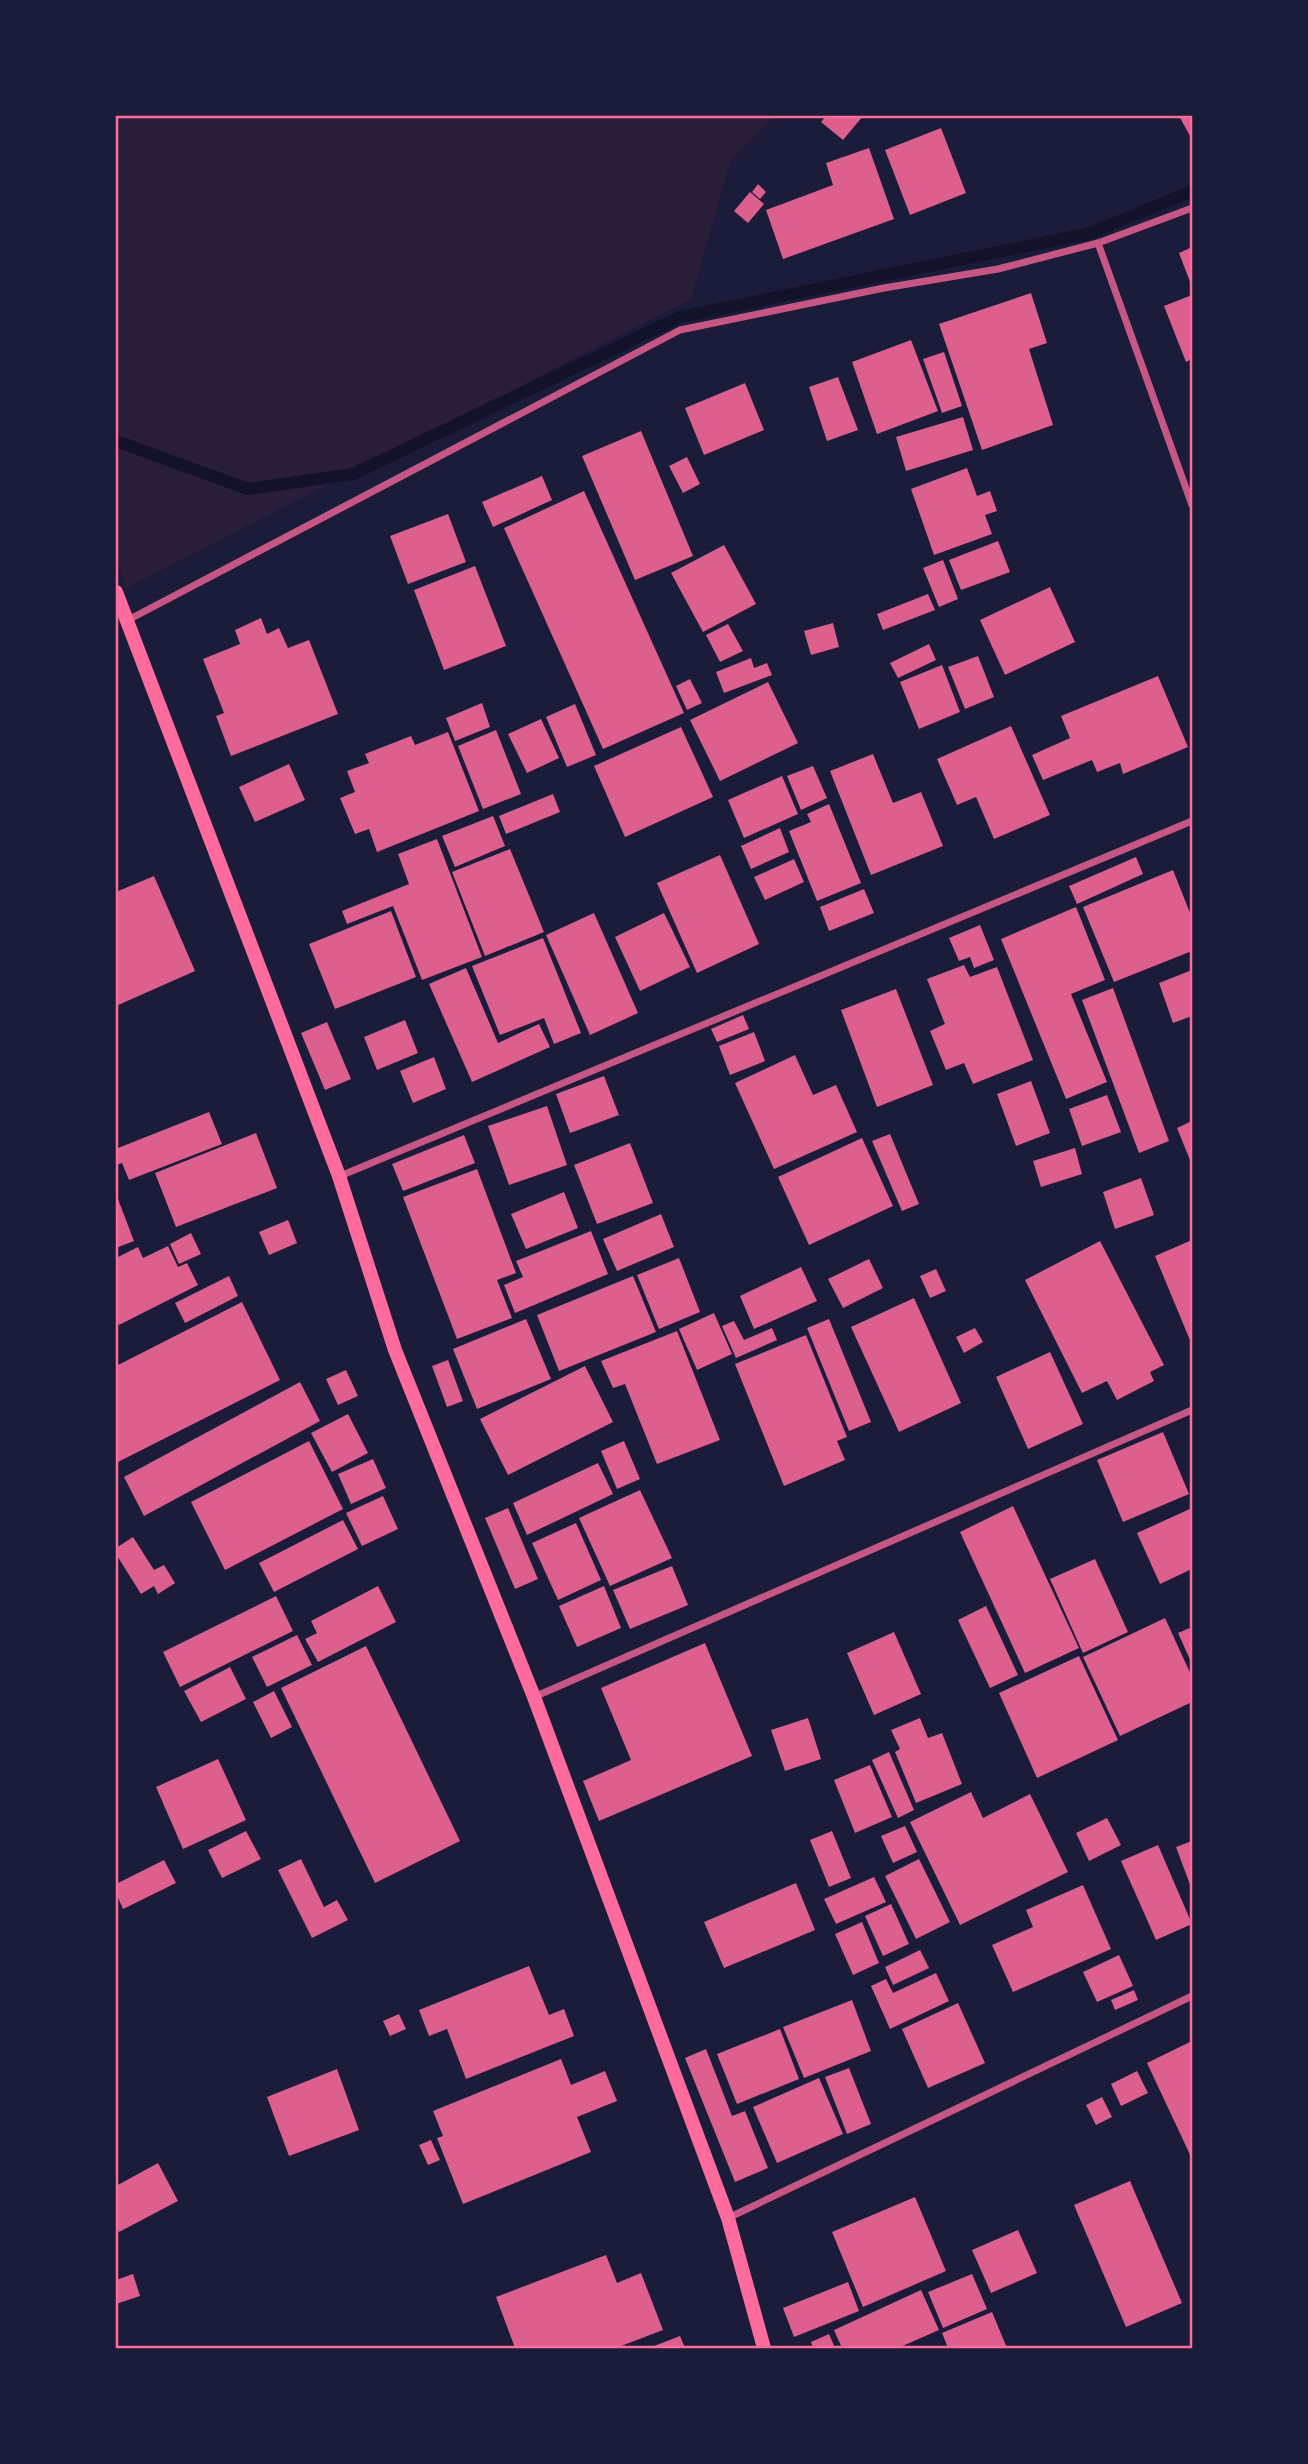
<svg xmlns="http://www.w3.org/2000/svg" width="1308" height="2464" viewBox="0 0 1308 2464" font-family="'PT Sans',sans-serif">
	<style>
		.green { fill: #2a1e3b }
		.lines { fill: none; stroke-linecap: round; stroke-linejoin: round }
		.stream { stroke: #12122b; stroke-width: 12 }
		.building { fill: #dd5f8e }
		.minor { stroke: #c65784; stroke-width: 7 }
		.secondary { stroke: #ff6b9d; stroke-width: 14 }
		.neatline { fill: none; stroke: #ff6b9d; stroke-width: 2.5 }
	</style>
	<rect width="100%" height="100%" fill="#1b1b3a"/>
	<path class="green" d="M116,116H774L731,159L691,299L126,588L116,559Z"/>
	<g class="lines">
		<path class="stream" d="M116,441L248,489L353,474L680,317L1091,233L1192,191"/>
	</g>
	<g class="building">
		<path d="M826,116H863L843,140L821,122Z"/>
		<path d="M1179,116H1192V134L1190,136Z"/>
		<path d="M941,128L966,193L910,215L885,150Z"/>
		<path d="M869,148L894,219L783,259L766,210L833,185L826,163Z"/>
		<path d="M758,184L766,192L760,199L752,192Z"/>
		<path d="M750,192L764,204L748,223L734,211Z"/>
		<path d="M1192,247V287L1179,253Z"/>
		<path d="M1031,293L1047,343L1029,349L1053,425L982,450L939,324Z"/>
		<path d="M1192,295V359L1186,362L1164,306Z"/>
		<path d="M911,340L938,411L877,434L852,362Z"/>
		<path d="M944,352L962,406L942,413L923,359Z"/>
		<path d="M838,377L858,430L827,441L809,387Z"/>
		<path d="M745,383L764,430L704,455L685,408Z"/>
		<path d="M963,417L973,450L906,471L896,437Z"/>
		<path d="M641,431L693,556L635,580L582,456Z"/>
		<path d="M687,457L700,484L683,493L669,466Z"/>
		<path d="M967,468L977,496L990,491L997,511L985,515L992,534L934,555L911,489Z"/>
		<path d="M542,476L552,500L493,527L482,502Z"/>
		<path d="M584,491L684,713L603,749L504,528Z"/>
		<path d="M448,514L466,562L408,584L390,536Z"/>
		<path d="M998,541L1010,572L961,590L949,560Z"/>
		<path d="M724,545L756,604L703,632L671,573Z"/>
		<path d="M943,560L958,599L939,607L923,568Z"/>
		<path d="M475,566L506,646L444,670L414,590Z"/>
		<path d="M1050,587L1075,642L1005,675L980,620Z"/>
		<path d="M928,594L935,610L883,630L877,614Z"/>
		<path d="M261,618L267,634L279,628L288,648L309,640L338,714L231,756L216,716L224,713L203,659L240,644L235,630Z"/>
		<path d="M833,623L839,647L811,655L804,631Z"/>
		<path d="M728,624L743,651L720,662L706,635Z"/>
		<path d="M929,644L936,660L898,678L890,663Z"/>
		<path d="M978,656L994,697L965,709L948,667Z"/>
		<path d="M751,658L754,668L767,663L772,675L724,693L716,672Z"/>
		<path d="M942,665L960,712L919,729L900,682Z"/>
		<path d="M1158,676L1188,747L1123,774L1120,763L1097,772L1092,760L1043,780L1032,755L1070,738L1061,716Z"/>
		<path d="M690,679L702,703L687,710L676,686Z"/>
		<path d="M768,682L798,743L720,781L690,720Z"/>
		<path d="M482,703L490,727L455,741L446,718Z"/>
		<path d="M575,704L596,755L567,767L546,717Z"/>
		<path d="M541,719L559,758L527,773L508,734Z"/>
		<path d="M1011,726L1050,815L994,839L976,797L957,805L937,759Z"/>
		<path d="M681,727L713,797L625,837L594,766Z"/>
		<path d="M496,730L521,794L483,809L458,746Z"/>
		<path d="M448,732L479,811L377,852L369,829L355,834L340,798L355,792L347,771L369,763L365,754L411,736L415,745Z"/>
		<path d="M873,754L893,803L921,792L943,846L871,875L830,771Z"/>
		<path d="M289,764L305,800L255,822L239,787Z"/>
		<path d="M813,766L827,798L801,810L787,776Z"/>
		<path d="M782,776L798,814L744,838L728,800Z"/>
		<path d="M553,794L560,812L506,834L499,816Z"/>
		<path d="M829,804L861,883L817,901L789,831L811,822L807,814Z"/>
		<path d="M493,816L505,846L455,867L442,836Z"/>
		<path d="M780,828L789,852L751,869L741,846Z"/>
		<path d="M437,839L482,957L422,980L393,906L347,924L342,911L409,884L398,854Z"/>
		<path d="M510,849L544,932L485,956L452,872Z"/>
		<path d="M720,855L759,944L697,973L657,883Z"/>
		<path d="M1136,857L1143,874L1077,904L1069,886Z"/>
		<path d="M794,859L804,882L765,900L754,877Z"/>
		<path d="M1173,870L1192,918V951L1114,982L1083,907Z"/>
		<path d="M154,876L195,971L116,1006V892Z"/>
		<path d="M864,889L874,913L829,931L820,907Z"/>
		<path d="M1076,907L1105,980L1071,994L1107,1082L1066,1099L1001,939Z"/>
		<path d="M391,911L416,977L335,1009L309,944Z"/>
		<path d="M594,913L638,1013L590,1035L546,935Z"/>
		<path d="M664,913L690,967L640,991L615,937Z"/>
		<path d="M980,925L994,960L974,968L970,957L959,961L949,938Z"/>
		<path d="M543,938L581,1033L554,1044L544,1018L500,1035L472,966Z"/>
		<path d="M964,965L970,977L997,967L1033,1060L973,1084L964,1063L946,1070L930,1031L945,1024L927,979Z"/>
		<path d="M466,968L498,1043L539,1024L550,1047L472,1082L429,984Z"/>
		<path d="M1192,970V1016L1173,1023L1159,983Z"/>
		<path d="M1113,988L1169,1141L1139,1153L1082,1000Z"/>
		<path d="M896,989L933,1085L877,1107L841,1010Z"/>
		<path d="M743,1015L749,1029L717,1042L711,1029Z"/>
		<path d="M405,1020L418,1053L377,1070L364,1037Z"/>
		<path d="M327,1022L351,1079L325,1090L301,1033Z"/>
		<path d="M754,1032L765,1061L730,1075L719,1046Z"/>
		<path d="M795,1055L813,1095L836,1085L857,1132L774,1169L735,1083Z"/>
		<path d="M434,1057L446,1089L413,1103L400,1071Z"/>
		<path d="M604,1076L619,1115L570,1133L556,1094Z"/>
		<path d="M1031,1081L1050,1133L1016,1146L997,1094Z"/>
		<path d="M1107,1095L1121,1132L1082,1146L1069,1109Z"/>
		<path d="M547,1106L567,1165L509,1185L488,1126Z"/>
		<path d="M209,1112L222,1144L129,1180L122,1163L116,1165V1142L118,1148Z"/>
		<path d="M1192,1121V1165L1177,1128Z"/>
		<path d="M256,1133L277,1188L176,1227L155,1173Z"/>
		<path d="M890,1134L919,1204L902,1211L872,1141Z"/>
		<path d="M464,1135L475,1163L403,1191L392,1164Z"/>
		<path d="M862,1138L893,1206L809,1245L778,1177Z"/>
		<path d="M630,1143L653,1203L597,1224L574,1165Z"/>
		<path d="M1075,1148L1082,1174L1041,1187L1033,1161Z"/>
		<path d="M477,1169L516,1273L497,1280L512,1318L457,1339L403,1197Z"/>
		<path d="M1141,1178L1154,1215L1115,1229L1103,1192Z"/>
		<path d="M564,1192L578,1228L526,1249L511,1214Z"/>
		<path d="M116,1194L134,1241L116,1248Z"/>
		<path d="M661,1214L674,1247L617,1271L603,1239Z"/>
		<path d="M288,1220L297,1243L269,1255L259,1232Z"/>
		<path d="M591,1231L608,1274L515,1313L504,1285L523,1277L516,1261Z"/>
		<path d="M191,1233L201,1254L179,1264L170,1244Z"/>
		<path d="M1192,1240V1345L1155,1256Z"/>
		<path d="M1100,1241L1164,1365L1150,1372L1154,1381L1117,1400L1107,1381L1082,1393L1025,1280Z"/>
		<path d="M168,1246L178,1267L187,1263L198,1285L119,1325L116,1318V1258L138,1247L143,1258Z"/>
		<path d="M679,1258L700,1312L659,1329L637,1275Z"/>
		<path d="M869,1259L883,1288L843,1308L828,1279Z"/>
		<path d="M801,1267L817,1301L754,1329L740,1296Z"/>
		<path d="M936,1269L946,1291L930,1298L920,1276Z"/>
		<path d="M229,1276L238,1296L185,1323L175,1303Z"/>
		<path d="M633,1276L656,1332L559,1371L537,1315Z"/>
		<path d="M914,1298L961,1403L899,1432L851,1327Z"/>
		<path d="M242,1302L280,1380L116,1463V1366Z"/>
		<path d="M714,1313L732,1354L697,1370L679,1329Z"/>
		<path d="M526,1319L551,1379L477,1409L453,1349Z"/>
		<path d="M829,1319L871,1422L849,1431L807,1328Z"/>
		<path d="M734,1321L744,1340L772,1328L777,1340L736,1358L722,1326Z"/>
		<path d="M975,1328L983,1342L964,1353L956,1337Z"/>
		<path d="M677,1331L720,1440L657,1464L625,1384L613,1388L601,1361Z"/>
		<path d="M806,1335L847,1437L837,1441L845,1460L784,1486L735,1364Z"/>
		<path d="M1050,1352L1083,1424L1028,1449L996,1377Z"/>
		<path d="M448,1360L463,1401L447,1407L432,1366Z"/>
		<path d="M585,1366L613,1422L508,1475L480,1419Z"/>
		<path d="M346,1370L358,1396L338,1405L326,1379Z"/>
		<path d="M300,1382L320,1421L144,1516L124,1477Z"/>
		<path d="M348,1414L368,1453L332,1472L311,1433Z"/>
		<path d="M1163,1432L1189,1494L1123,1522L1097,1460Z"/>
		<path d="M309,1441L343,1509L225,1570L191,1502Z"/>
		<path d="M624,1441L640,1479L617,1489L601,1451Z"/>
		<path d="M373,1459L386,1488L351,1504L338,1474Z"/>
		<path d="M598,1463L613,1494L527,1535L513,1503Z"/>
		<path d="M640,1490L672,1558L610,1586L579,1518Z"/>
		<path d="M383,1496L398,1529L362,1546L346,1513Z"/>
		<path d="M1013,1506L1079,1648L1025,1673L960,1532Z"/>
		<path d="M508,1508L538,1579L515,1589L485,1518Z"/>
		<path d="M1192,1508V1569L1160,1584L1137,1533Z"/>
		<path d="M343,1520L358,1549L274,1592L259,1563Z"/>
		<path d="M576,1523L601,1580L558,1600L532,1543Z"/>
		<path d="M133,1537L154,1570L164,1565L175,1583L158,1594L154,1586L141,1594L116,1554V1548Z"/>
		<path d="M1095,1559L1128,1632L1083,1653L1050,1579Z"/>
		<path d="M672,1566L688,1605L630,1629L613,1590Z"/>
		<path d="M378,1586L396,1622L318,1662L305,1639L317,1633L311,1621Z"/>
		<path d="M604,1586L621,1628L577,1647L559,1606Z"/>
		<path d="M276,1596L293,1631L180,1687L163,1652Z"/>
		<path d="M986,1606L1018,1675L990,1688L958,1620Z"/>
		<path d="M1165,1618L1192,1677V1702L1120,1736L1083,1657Z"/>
		<path d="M1192,1627V1664L1178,1633Z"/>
		<path d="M894,1632L921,1694L874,1715L847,1653Z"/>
		<path d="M297,1635L312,1665L267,1687L252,1657Z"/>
		<path d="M705,1643L752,1756L599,1821L583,1781L631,1760L601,1688Z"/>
		<path d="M366,1646L460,1841L375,1883L281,1688Z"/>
		<path d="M1079,1656L1118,1740L1037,1778L999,1693Z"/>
		<path d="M230,1667L246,1699L201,1722L184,1691Z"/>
		<path d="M274,1691L292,1727L271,1738L253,1702Z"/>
		<path d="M808,1718L821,1759L785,1771L771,1730Z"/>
		<path d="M920,1718L928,1738L942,1733L962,1784L916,1803L895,1752L900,1749L891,1730Z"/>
		<path d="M889,1752L914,1810L898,1818L872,1760Z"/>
		<path d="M218,1759L246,1820L183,1849L156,1787Z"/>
		<path d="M870,1765L892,1817L855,1833L834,1780Z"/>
		<path d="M971,1792L983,1818L1030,1794L1068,1872L960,1925L910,1822Z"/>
		<path d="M1107,1818L1121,1845L1089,1861L1076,1833Z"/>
		<path d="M905,1826L917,1852L893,1863L881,1836Z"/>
		<path d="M246,1831L261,1859L222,1878L208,1850Z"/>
		<path d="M832,1831L851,1878L829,1887L810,1840Z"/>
		<path d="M1192,1841V1890L1176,1847Z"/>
		<path d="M1158,1845L1192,1924L1156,1940L1121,1861Z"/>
		<path d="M301,1859L324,1907L337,1900L348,1920L312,1938L278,1870Z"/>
		<path d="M919,1859L950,1922L916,1939L885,1876Z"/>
		<path d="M164,1860L176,1883L123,1909L116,1893V1884Z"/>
		<path d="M874,1877L886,1902L836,1924L824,1899Z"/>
		<path d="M796,1883L815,1930L724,1968L704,1922Z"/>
		<path d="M1083,1885L1111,1949L1013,1992L992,1945L1033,1927L1026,1910Z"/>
		<path d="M891,1904L909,1944L883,1956L865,1916Z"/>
		<path d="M862,1922L879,1963L853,1975L835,1934Z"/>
		<path d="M920,1950L929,1968L893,1985L885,1967Z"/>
		<path d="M1119,1955L1133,1986L1097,2002L1083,1972Z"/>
		<path d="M529,1966L549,2015L564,2009L574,2036L466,2079L447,2029L429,2036L419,2010Z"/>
		<path d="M936,1973L949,2001L890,2029L871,1986L886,1979L893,1993Z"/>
		<path d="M1134,1990L1138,2000L1115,2010L1111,2000Z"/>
		<path d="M852,2000L871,2051L804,2078L783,2027Z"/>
		<path d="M958,2003L985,2063L928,2088L902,2029Z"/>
		<path d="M399,2014L406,2029L390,2036L383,2021Z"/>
		<path d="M780,2029L799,2079L737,2104L717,2054Z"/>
		<path d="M1192,2041V2159L1147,2063Z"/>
		<path d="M706,2049L732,2116L745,2111L768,2168L735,2182L685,2058Z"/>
		<path d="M561,2059L571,2085L605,2071L617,2101L577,2117L591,2152L463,2204L437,2138L443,2136L433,2111Z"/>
		<path d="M849,2068L871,2124L847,2134L825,2077Z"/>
		<path d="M337,2069L359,2130L289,2156L267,2097Z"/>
		<path d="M1137,2071L1148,2093L1121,2106L1111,2084Z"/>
		<path d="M819,2078L843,2134L777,2163L753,2107Z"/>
		<path d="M1102,2097L1112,2117L1096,2125L1086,2105Z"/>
		<path d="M431,2140L440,2160L428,2165L419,2145Z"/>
		<path d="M158,2163L178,2201L119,2232L116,2225V2186Z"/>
		<path d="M1130,2181L1182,2303L1126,2327L1074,2205Z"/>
		<path d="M915,2197L946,2271L863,2307L832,2232Z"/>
		<path d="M1018,2230L1037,2273L991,2293L972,2250Z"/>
		<path d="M606,2255L617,2283L641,2273L663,2330L616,2348H515L496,2297Z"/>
		<path d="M133,2274L140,2296L116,2304V2280Z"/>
		<path d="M972,2274L987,2309L943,2328L928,2292Z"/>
		<path d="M848,2282L859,2311L794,2337L783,2308Z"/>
		<path d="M921,2290L939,2330L898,2348H842L834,2330Z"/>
		<path d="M992,2312L1007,2348H948L942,2333Z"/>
		<path d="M829,2334L835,2348H813L811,2342Z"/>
		<path d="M680,2336L685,2348H649Z"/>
	</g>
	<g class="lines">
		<g class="minor">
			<path d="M1098,243L1192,505"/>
			<path d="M128,620L680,330L884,288L998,269L1098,243L1192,208"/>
			<path d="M340,1176L1192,821"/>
			<path d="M534,1697L1192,1410"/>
			<path d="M728,2218L1192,1996"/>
		</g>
		<path class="secondary" d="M116,592L339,1176L395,1350L534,1697L728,2218L764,2348"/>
	</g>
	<rect width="1308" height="2464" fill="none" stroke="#1b1b3a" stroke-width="234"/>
	<rect x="117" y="117" width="1074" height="2230" class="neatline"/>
</svg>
